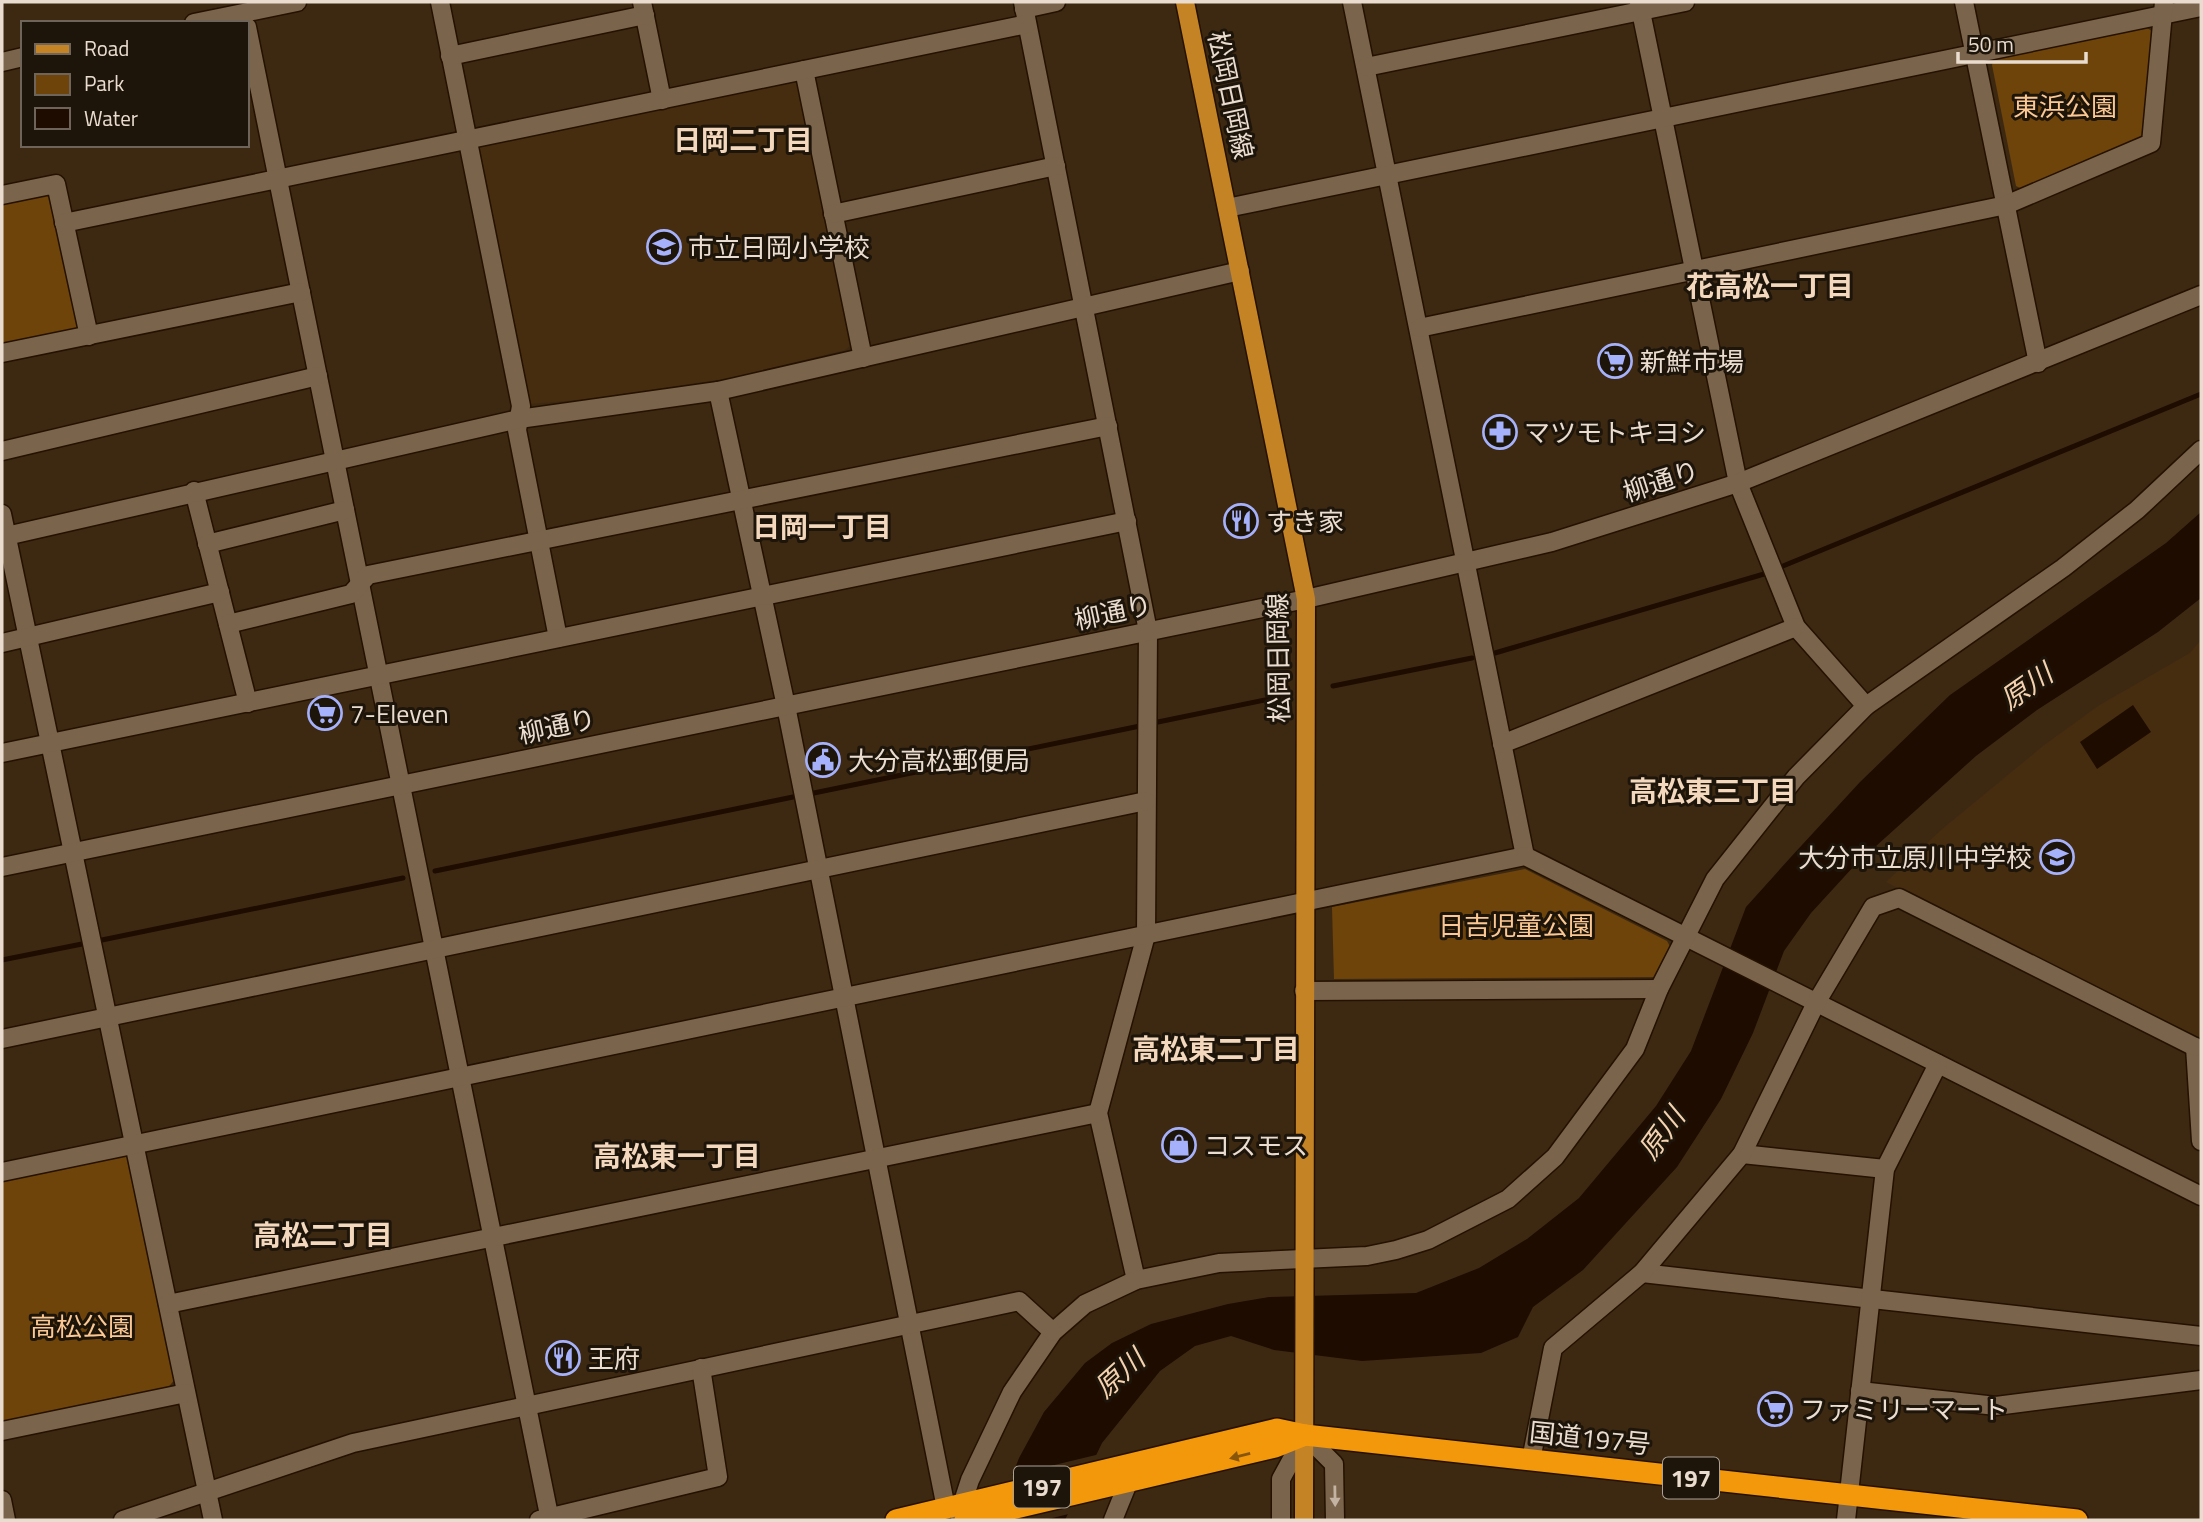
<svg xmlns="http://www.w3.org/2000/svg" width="2203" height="1522" viewBox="0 0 2203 1522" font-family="'Titillium Web','Noto Sans JP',sans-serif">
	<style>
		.built { fill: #462d0f }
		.green { fill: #6e440b }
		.water { fill: #1f0c00 }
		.pier { fill: #3d2912 }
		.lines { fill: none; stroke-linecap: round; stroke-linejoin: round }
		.stream { stroke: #1f0c00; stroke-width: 5 }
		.minor-casing { stroke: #241100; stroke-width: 21 }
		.major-casing { stroke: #241100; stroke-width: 21 }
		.highway-casing { stroke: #241100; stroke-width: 24 }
		.minor { stroke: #7b644c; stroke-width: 18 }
		.major { stroke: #c48325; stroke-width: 18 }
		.highway { stroke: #f4980b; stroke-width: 21 }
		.oneway { fill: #88560a }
		.oneway2 { fill: #c3b3a2 }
		.labels { text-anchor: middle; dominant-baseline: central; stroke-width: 6; stroke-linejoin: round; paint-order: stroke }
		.shield { fill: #1d140a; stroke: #aca195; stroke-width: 2 }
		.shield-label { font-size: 24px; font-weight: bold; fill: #eaddd0 }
		.street-label { font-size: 26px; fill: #eaddd0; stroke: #1d140a }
		.park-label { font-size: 26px; fill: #fbc893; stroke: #1d140a }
		.poi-label { font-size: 26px; fill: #eaddd0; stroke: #1d140a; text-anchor: start }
		.neighbourhood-label { font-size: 28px; font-weight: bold; fill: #f3d8bd; stroke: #1d140a }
		.water-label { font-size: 28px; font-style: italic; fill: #f4d1af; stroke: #1d140a }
	</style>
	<rect width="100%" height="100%" fill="#3d2912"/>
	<g class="built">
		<path d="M794,81L800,88L852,344L845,350L730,378L588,399L530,404L475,150L480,143Z"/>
		<path d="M2201,640V1037L2190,1036L1886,882L1940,831L2043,746L2098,706L2190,653Z"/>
	</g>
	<g class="green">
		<path d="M2146,27L2153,32L2144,135L2139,141L2024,190L2016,186L1992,65L1994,58Z"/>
		<path d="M44,194L52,199L78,331L2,346V203Z"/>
		<path d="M1525,869L1667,941L1671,948L1657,977L1334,979L1332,907Z"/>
		<path d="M121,1156L128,1157L175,1379L167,1389L2,1424V1180Z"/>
	</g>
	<g class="water">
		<path d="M2201,512V598L2158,632L2037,710L1976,756L1855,865L1811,913L1784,951L1753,1033L1721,1099L1677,1167L1583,1270L1533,1307L1518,1337L1481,1353L1362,1361L1274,1350L1231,1336L1195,1346L1160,1371L1102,1443L1065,1520H995L1019,1458L1044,1412L1085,1363L1112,1343L1151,1324L1228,1304L1269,1297L1416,1293L1479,1268L1527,1239L1579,1198L1656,1106L1691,1051L1746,907L1790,858L1860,782L1950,695L2166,543Z"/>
		<path d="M2133,705L2151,732L2097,769L2080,742Z"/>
	</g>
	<path class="pier" d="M1100,1454L1073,1513L1044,1520H992L1009,1476Z"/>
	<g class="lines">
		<g class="stream">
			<path d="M1783,566L2201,394"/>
			<path d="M1495,653L1764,574"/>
			<path d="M1333,686L1472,658"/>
			<path d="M1158,722L1279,697"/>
			<path d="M809,794L1140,726"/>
			<path d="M435,871L793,797"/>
			<path d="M102,940L403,878"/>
			<path d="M2,960L82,944"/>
		</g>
		<g class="minor-casing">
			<g id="minor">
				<path d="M440,2L521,406L517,430L558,638"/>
				<path d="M642,2L662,100"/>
				<path d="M1023,2L1148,631L1146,935L1098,1113L1136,1280"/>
				<path d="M1352,2L1525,856"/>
				<path d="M1639,2L1738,483L1796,627L1866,706"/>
				<path d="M1964,2L2038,363"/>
				<path d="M1024,9L1056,2"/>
				<path d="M194,23L297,2"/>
				<path d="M247,27L550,1520"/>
				<path d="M450,56L645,15"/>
				<path d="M2,62L23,57"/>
				<path d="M1366,67L1685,2"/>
				<path d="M804,70L863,358"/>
				<path d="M2,195L56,184L89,336"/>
				<path d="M1227,208L2201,7"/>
				<path d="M833,214L1056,166"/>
				<path d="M64,223L1027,24"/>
				<path d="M1419,328L2006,205L2151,143L2164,2"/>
				<path d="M2,353L301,292"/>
				<path d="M718,391L786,706L946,1508"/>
				<path d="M2,451L318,376"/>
				<path d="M194,491L248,703"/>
				<path d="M2,514L213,1520"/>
				<path d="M2,537L519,419L718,391L1240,271"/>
				<path d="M207,544L345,510"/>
				<path d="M228,624L351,594L368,575L1108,426"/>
				<path d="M2,643L220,592"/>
				<path d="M1502,744L1796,627"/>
				<path d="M2,753L1127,521"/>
				<path d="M2,867L1306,599L1552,542L1738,483L2201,295"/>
				<path d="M1304,991L1659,989"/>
				<path d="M2,1039L1146,801"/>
				<path d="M2195,1047L2201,1141"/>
				<path d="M1742,1154L1885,1169"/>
				<path d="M2,1172L1525,856L2201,1196"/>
				<path d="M1642,1273L2201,1336"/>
				<path d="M168,1304L1098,1113"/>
				<path d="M1860,1391L1996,1406L2201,1380"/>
				<path d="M2,1431L186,1393"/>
				<path d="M1531,1460L1553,1348L1642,1273L1742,1154L1816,1003L1873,907L1899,898L2195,1047"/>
				<path d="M2,1500L6,1520"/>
				<path d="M959,1514L970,1480L1012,1392L1053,1332L1085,1304L1136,1280L1219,1263L1367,1256L1396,1250L1428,1240L1508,1199L1555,1157L1635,1049L1659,989L1715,879L1796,777L1866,706L2063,568L2137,510L2201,450"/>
				<path d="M123,1520L353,1443L1019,1301L1053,1332"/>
				<path d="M539,1520L718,1477L701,1368"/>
				<path d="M1113,1520L1128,1483"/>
				<path d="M1281,1520V1479L1305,1435L1334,1464L1335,1520"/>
				<path d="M1846,1520L1885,1169L1938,1064"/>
			</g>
		</g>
		<g class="major-casing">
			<path id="major" d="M1185,2L1306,599L1304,1520"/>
		</g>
		<g class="highway-casing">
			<g id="highway">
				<path d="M896,1520L1277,1429L1305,1435L2077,1520"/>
				<path d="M965,1520L1275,1447L1305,1435"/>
			</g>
		</g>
		<use href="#minor" class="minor"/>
		<use href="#major" class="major"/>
		<use href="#highway" class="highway"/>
	</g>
	<defs><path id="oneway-solid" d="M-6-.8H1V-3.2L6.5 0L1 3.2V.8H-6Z" transform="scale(1.75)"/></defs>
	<use class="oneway" href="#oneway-solid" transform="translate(1240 1456) rotate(166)"/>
	<use class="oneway2" href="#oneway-solid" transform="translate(1335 1496) rotate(89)"/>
	<defs>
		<g id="school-ring" transform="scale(1.75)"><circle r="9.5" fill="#1d140a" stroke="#a6b1fc" stroke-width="1.5"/><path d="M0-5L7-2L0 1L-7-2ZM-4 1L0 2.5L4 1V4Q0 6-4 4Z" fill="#a6b1fc"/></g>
		<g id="supermarket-ring" transform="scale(1.75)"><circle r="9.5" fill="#1d140a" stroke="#a6b1fc" stroke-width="1.5"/><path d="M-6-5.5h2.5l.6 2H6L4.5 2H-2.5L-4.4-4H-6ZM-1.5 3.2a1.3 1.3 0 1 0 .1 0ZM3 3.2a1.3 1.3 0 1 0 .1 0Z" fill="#a6b1fc"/></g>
		<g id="pharmacy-ring" transform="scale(1.75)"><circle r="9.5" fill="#1d140a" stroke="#a6b1fc" stroke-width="1.5"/><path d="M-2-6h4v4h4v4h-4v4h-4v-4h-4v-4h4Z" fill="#a6b1fc"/></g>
		<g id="restaurant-ring" transform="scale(1.75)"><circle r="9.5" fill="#1d140a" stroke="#a6b1fc" stroke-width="1.5"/><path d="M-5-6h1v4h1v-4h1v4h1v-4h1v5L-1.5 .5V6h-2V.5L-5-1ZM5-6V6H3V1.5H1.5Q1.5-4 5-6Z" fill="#a6b1fc"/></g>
		<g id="civic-ring" transform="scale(1.75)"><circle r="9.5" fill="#1d140a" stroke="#a6b1fc" stroke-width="1.5"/><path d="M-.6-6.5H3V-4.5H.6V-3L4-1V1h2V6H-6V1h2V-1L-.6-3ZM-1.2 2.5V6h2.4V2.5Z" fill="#a6b1fc"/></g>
		<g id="shop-ring" transform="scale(1.75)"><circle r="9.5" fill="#1d140a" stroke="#a6b1fc" stroke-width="1.5"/><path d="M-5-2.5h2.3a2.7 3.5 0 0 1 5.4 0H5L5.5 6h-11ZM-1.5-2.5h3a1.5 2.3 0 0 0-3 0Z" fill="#a6b1fc"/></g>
	</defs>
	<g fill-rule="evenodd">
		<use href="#school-ring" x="664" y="247"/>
		<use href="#supermarket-ring" x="1615" y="361"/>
		<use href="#pharmacy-ring" x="1500" y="432"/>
		<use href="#restaurant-ring" x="1241" y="521"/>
		<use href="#supermarket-ring" x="325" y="713"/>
		<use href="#civic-ring" x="823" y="760"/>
		<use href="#school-ring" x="2057" y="857"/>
		<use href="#shop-ring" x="1179" y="1145"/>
		<use href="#restaurant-ring" x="563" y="1358"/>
		<use href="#supermarket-ring" x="1775" y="1409"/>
	</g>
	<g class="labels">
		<g class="shield">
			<rect x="1663" y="1457.5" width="56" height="41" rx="5"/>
			<rect x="1014" y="1466.5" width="56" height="41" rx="5"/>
		</g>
		<g class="shield-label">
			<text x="1691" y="1478">197</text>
			<text x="1042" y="1487">197</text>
		</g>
		<g class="street-label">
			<text transform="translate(1231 95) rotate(78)">松岡日岡線</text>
			<text transform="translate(1661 481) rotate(-18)">柳通り</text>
			<text transform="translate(1113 612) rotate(-12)">柳通り</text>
			<text transform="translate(1278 658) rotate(-91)">松岡日岡線</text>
			<text transform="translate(557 726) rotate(-12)">柳通り</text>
			<text transform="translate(1590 1438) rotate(6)">国道197号</text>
		</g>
		<g class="park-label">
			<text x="2065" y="106">東浜公園</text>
			<text x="1516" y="925">日吉児童公園</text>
			<text x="82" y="1326">高松公園</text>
		</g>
		<g class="poi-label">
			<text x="688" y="247">市立日岡小学校</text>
			<text x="1640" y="361">新鮮市場</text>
			<text x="1524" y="432">マツモトキヨシ</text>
			<text x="1266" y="521">すき家</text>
			<text x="350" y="713">7-Eleven</text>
			<text x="848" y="760">大分高松郵便局</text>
			<text x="2032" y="857" text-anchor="end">大分市立原川中学校</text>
			<text x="1204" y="1145">コスモス</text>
			<text x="588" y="1358">王府</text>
			<text x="1800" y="1409">ファミリーマート</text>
		</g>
		<g class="neighbourhood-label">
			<text x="743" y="139">日岡二丁目</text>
			<text x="1770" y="285">花高松一丁目</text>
			<text x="822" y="526">日岡一丁目</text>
			<text x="1713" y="790">高松東三丁目</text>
			<text x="1216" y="1048">高松東二丁目</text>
			<text x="677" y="1155">高松東一丁目</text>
			<text x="323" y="1234">高松二丁目</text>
		</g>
		<g class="water-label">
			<text transform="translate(2026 686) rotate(-35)">原川</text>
			<text transform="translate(1661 1133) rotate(-54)">原川</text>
			<text transform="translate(1119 1373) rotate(-42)">原川</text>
		</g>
	</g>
	<rect width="2203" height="1522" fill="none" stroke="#eaddd0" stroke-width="7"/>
	<rect x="21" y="21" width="228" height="126" fill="#1d140a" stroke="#6f6459" stroke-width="2"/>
	<rect x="35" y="44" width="35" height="10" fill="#c48325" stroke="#6f6459" stroke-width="2"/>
	<text x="84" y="56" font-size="21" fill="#eaddd0">Road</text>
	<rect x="35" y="74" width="35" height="21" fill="#6e440b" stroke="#6f6459" stroke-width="2"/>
	<text x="84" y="91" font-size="21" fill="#eaddd0">Park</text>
	<rect x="35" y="108" width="35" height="21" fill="#1f0c00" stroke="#6f6459" stroke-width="2"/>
	<text x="84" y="126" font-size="21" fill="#eaddd0">Water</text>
	<path d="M1958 52v10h128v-10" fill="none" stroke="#eaddd0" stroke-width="3.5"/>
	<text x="1968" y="52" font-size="21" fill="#eaddd0" stroke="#1d140a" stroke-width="5" paint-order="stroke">50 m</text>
</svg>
